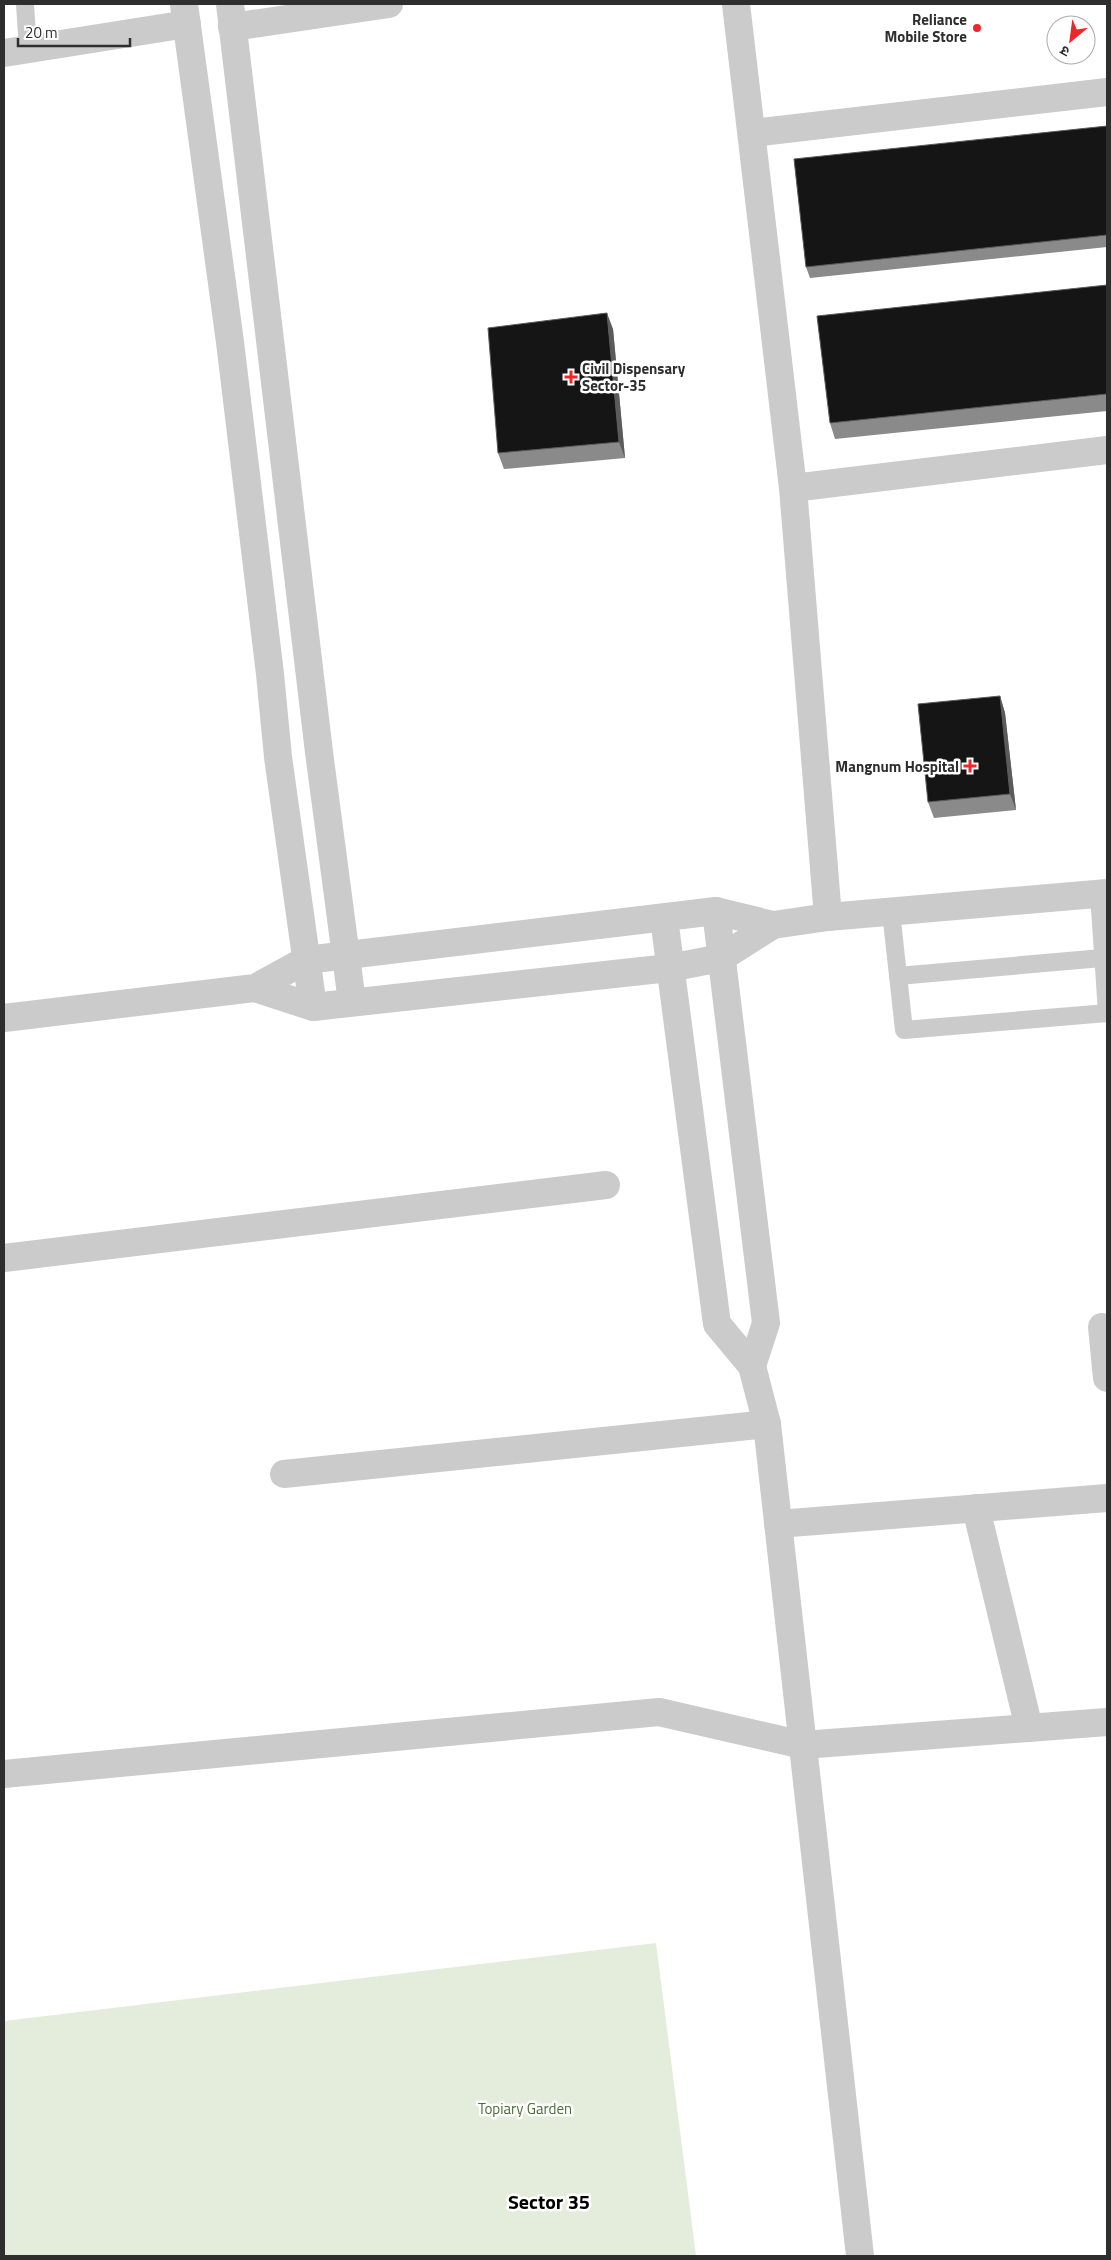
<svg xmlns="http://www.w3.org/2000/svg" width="1111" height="2260" viewBox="0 0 1111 2260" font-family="'Titillium Web','Noto Sans Devanagari',sans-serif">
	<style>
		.green { fill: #e4eddb }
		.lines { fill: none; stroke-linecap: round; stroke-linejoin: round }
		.service { stroke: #cbcbcb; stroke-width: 18 }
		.minor { stroke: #cbcbcb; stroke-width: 28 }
		.tertiary { stroke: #cbcbcb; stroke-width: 28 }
		.wall { fill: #8a8a8a }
		.shaded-wall { fill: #5b5b5b }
		.building { fill: #151515; stroke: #5b5b5b }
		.poi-dot { fill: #ee272b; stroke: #fff; stroke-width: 2 }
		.labels { text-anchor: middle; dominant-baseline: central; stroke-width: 5; stroke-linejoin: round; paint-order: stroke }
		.poi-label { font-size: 15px; font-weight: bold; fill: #2e2e2e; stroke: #fff; text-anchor: end }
		.park-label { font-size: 15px; fill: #4e6d39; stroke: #fff }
		.district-label { font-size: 20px; font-weight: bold; fill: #000; stroke: #fff }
	</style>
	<rect width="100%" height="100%" fill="#fff"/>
	<path class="green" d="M656,1943L696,2256H4V2021Z"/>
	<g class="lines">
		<g class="service">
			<path d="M25,4L28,50"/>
			<path d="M1099,894L1107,1013"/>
			<path d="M891,912L904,1030L1107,1013"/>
			<path d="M898,976L1102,958"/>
		</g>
		<g class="minor">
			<path d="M736,4L793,488L1107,450"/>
			<path d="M232,27L389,4"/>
			<path d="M4,53L187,24"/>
			<path d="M752,133L1107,92"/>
			<path d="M793,488L828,917"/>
			<path d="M4,1258L606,1185"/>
			<path d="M1102,1327L1107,1378"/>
			<path d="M284,1474L767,1424"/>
			<path d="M976,1508L1029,1728"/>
			<path d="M778,1524L1107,1498"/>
			<path d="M4,1774L659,1712L803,1745L1107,1722"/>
		</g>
		<g class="tertiary">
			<path d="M184,4L230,342L270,674L278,757L313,1007"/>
			<path d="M230,4L319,752L352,1002"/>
			<path d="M716,911L766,1323L752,1366"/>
			<path d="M664,918L717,1324L752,1366L767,1424L860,2256"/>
			<path d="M255,988L313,1007L669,968L721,958L773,925"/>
			<path d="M4,1018L255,988L306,960L716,911L773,925L828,917L1107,893"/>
		</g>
	</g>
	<g class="wall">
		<path d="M1107,126V247L810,278L806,267Z"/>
		<path d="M1107,285V411L835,439L830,423Z"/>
		<path d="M613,329L625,458L504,469L498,453Z"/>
		<path d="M1000,696L1005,713L1016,810L934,818L928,802Z"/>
	</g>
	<g class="shaded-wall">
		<path d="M607,313L613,329L625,458L619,442Z"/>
		<path d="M1000,696L1005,713L1016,810L1010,794Z"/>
	</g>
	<g class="building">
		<path d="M1107,126V235L806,267L794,159Z"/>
		<path d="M1107,285V394L830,423L817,316Z"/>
		<path d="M607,313L619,442L498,453L488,328Z"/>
		<path d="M1000,696L1010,794L928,802L918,704Z"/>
	</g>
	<g class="poi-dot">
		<circle cx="977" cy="28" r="5"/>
		<path d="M568.5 369.5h5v5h5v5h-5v5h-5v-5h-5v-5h5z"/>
		<path d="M967.5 758.5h5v5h5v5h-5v5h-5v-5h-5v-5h5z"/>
	</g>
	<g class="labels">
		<g class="poi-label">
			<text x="967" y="19">Reliance<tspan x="967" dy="17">Mobile Store</tspan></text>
			<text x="582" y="368" text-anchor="start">Civil Dispensary<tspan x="582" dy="17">Sector-35</tspan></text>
			<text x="959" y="766">Mangnum Hospital</text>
		</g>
		<g class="park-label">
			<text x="525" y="2108">Topiary Garden</text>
		</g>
		<g class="district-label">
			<text x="549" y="2201">Sector 35</text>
		</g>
	</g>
	<rect width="1111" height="2260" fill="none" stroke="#2e2e2e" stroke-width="10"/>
	<g transform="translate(1071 40) rotate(209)"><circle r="24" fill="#ffffff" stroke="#ababab"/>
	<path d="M0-4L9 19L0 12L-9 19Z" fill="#ee272b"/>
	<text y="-8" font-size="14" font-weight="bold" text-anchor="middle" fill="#2e2e2e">उ</text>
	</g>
	<path d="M18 38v8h112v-8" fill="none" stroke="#2e2e2e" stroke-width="2.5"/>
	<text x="25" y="38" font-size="15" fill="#2e2e2e" stroke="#ffffff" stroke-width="4" paint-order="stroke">20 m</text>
</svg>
